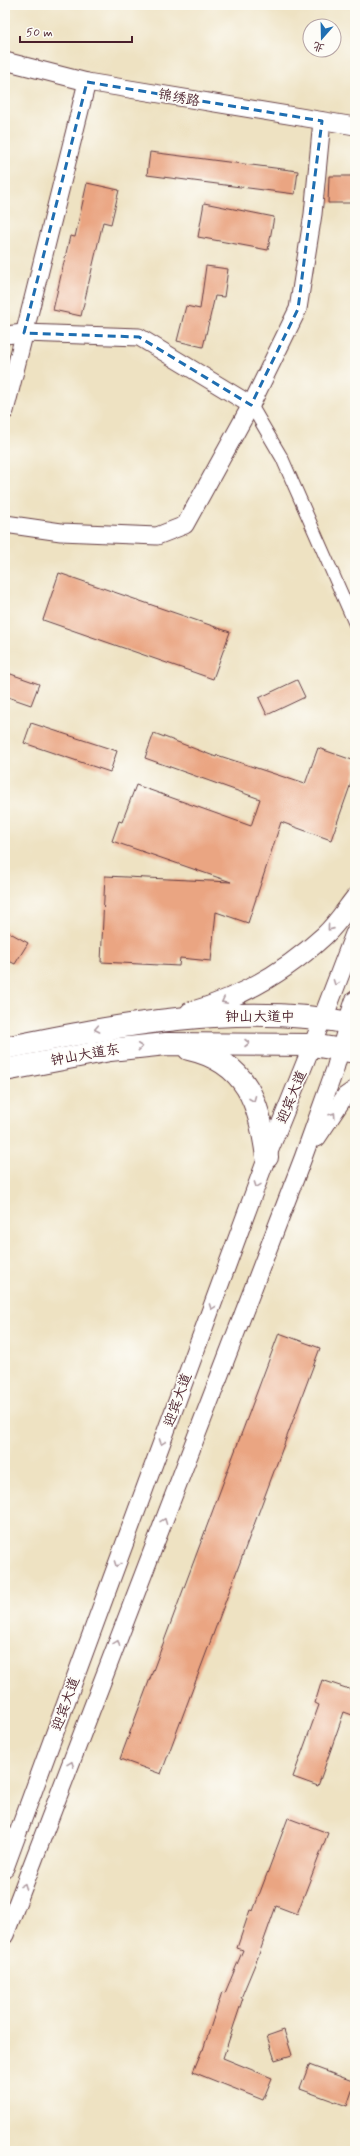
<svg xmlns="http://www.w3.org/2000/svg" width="360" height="2156" viewBox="0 0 360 2156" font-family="Mynerve,'LXGW WenKai TC',sans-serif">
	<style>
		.building { fill: #eaa582 }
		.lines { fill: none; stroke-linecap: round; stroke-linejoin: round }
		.street-casing { stroke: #633c42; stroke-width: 14 }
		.secondary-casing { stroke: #633c42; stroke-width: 19 }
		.primary-casing { stroke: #633c42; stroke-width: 21 }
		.highway-casing { stroke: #633c42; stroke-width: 24 }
		.street { stroke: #fff; stroke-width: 12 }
		.secondary { stroke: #fff; stroke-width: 17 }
		.primary { stroke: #fff; stroke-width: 19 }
		.highway { stroke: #fff; stroke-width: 22 }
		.oneway { stroke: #ae9aa0 }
		.marked { fill: none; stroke: #1f6fb2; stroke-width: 3; stroke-dasharray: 8 5; stroke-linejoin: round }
		.labels { text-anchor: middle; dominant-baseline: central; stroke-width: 3.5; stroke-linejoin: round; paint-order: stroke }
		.street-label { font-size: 14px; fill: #4a1f2b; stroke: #fdfcf7 }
	</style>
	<rect width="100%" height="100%" fill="#fdfcf7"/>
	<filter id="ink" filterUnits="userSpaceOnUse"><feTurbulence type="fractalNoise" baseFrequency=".025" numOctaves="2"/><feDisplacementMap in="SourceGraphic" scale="8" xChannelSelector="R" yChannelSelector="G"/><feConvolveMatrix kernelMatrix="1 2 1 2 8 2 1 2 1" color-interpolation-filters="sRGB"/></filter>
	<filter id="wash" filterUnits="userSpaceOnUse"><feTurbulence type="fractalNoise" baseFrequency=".012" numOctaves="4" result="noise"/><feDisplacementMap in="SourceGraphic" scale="16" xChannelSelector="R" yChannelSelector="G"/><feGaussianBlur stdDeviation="0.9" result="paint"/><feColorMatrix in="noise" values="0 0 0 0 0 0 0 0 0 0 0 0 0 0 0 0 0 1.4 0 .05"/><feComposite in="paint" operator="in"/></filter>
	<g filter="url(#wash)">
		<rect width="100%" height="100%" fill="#eee2c2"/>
		<g id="blocks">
			<g class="building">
				<path d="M150,152L298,171L295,194L147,175Z"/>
				<path d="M329,176H355V203H328Z"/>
				<path d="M87,183L119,190L111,224L103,222L81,316L53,310L70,236L75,237Z"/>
				<path d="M204,203L274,217L268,250L198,237Z"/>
				<path d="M206,266L228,269L224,297L215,296L203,347L177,341L186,306L200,309Z"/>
				<path d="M59,573L230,632L213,679L43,620Z"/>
				<path d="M5,672L39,684L31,705L5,696Z"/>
				<path d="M297,680L305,697L267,715L259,698Z"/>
				<path d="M31,723L117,751L110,772L24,743Z"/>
				<path d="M154,733L216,757L217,755L305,784L318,748L355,761V772L331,840L281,822L248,923L216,912L211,961L180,958L179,966L101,962L105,876L231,882L112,841L119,821L122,822L136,785L251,826L260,799L145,758Z"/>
				<path d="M5,930L28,943L15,964L5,959Z"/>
				<path d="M279,1333L320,1348L161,1774L120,1759Z"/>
				<path d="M322,1680L355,1691V1716L344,1712L318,1786L293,1777L319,1705L315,1703Z"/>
				<path d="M288,1818L328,1833L297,1914L276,1906L258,1957L241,1998H243L223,2058L272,2078L263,2100L193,2072L202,2050H203L222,1992L225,1993L243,1950L237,1948L250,1910L253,1911Z"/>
				<path d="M284,2030L292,2055L275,2060L267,2036Z"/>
				<path d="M309,2065L355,2082L347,2106L300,2089Z"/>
			</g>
		</g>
	</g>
	<g filter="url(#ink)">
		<use href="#blocks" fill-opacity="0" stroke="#633c42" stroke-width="1"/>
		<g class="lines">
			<g class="street-casing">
				<path id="street" d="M251,405L282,458L355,624"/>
			</g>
			<g class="secondary-casing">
				<g id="secondary">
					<path d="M5,61L87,82L355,126"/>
					<path d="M5,335L24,333L139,337L251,405"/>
					<path d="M5,411L87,82"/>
					<path d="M5,524L61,532L157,536L185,525L251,405L298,309L313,214L322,121"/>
					<path d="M317,1138L345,1096L355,1089"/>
					<path d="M5,1868L267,1157L323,1018"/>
					<path d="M5,1935L303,1158L335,1069L348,1022"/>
				</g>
			</g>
			<g class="primary-casing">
				<g id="primary">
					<path d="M190,1012C240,998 286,971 324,936C336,925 345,911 355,898"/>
					<path d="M323,1018L355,934"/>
					<path d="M348,1022L355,1001"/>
				</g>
			</g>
			<g class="highway-casing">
				<g id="highway">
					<path d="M5,1048C119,1025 239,1001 355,1024"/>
					<path d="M189,1049C247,1062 260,1104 267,1157"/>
					<path d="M5,1070L110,1050L166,1044L312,1045L355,1052"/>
				</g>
			</g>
			<use href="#street" class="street"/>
			<use href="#secondary" class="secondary"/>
			<use href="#primary" class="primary"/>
			<use href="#highway" class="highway"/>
		</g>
		<defs><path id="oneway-chevron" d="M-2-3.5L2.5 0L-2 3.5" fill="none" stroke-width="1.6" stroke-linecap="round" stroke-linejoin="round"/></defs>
		<g class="oneway">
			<use href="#oneway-chevron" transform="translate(330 928) rotate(129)"/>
			<use href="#oneway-chevron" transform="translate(336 983) rotate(111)"/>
			<use href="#oneway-chevron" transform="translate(224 1001) rotate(153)"/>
			<use href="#oneway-chevron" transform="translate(97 1029) rotate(169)"/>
			<use href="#oneway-chevron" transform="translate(247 1043)"/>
			<use href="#oneway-chevron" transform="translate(140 1047) rotate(-6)"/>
			<use href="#oneway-chevron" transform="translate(253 1099) rotate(68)"/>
			<use href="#oneway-chevron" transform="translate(333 1115) rotate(-56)"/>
			<use href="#oneway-chevron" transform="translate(257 1185) rotate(110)"/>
			<use href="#oneway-chevron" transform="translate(212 1307) rotate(110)"/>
			<use href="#oneway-chevron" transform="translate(162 1442) rotate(110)"/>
			<use href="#oneway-chevron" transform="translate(164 1521) rotate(-69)"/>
			<use href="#oneway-chevron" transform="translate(117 1564) rotate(110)"/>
			<use href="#oneway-chevron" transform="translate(117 1643) rotate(-69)"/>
			<use href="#oneway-chevron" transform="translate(71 1764) rotate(-69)"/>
			<use href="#oneway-chevron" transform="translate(24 1886) rotate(-69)"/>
		</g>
	</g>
	<path class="marked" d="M87,82L322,121L298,309L251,405L139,337L24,333Z"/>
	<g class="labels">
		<g class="street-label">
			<text transform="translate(179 98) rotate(10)">锦绣路</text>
			<text x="260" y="1017">钟山大道中</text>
			<text transform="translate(85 1055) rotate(-10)">钟山大道东</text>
			<text transform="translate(292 1097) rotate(-68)">迎宾大道</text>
			<text transform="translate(178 1400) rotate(-70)">迎宾大道</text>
			<text transform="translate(66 1704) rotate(-70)">迎宾大道</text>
		</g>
	</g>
	<rect width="360" height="2156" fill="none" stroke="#fdfcf7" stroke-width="20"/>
	<g transform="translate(322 38) rotate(200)"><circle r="19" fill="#fdfcf7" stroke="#b5a4a5"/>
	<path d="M0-3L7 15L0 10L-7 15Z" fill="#1f6fb2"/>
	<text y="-6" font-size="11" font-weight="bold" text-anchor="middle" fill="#4a1f2b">北</text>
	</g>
	<path d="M20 36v6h112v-6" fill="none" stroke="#4a1f2b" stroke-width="2"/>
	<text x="26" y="36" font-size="12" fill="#4a1f2b" stroke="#fdfcf7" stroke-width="3" paint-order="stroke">50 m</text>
</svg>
